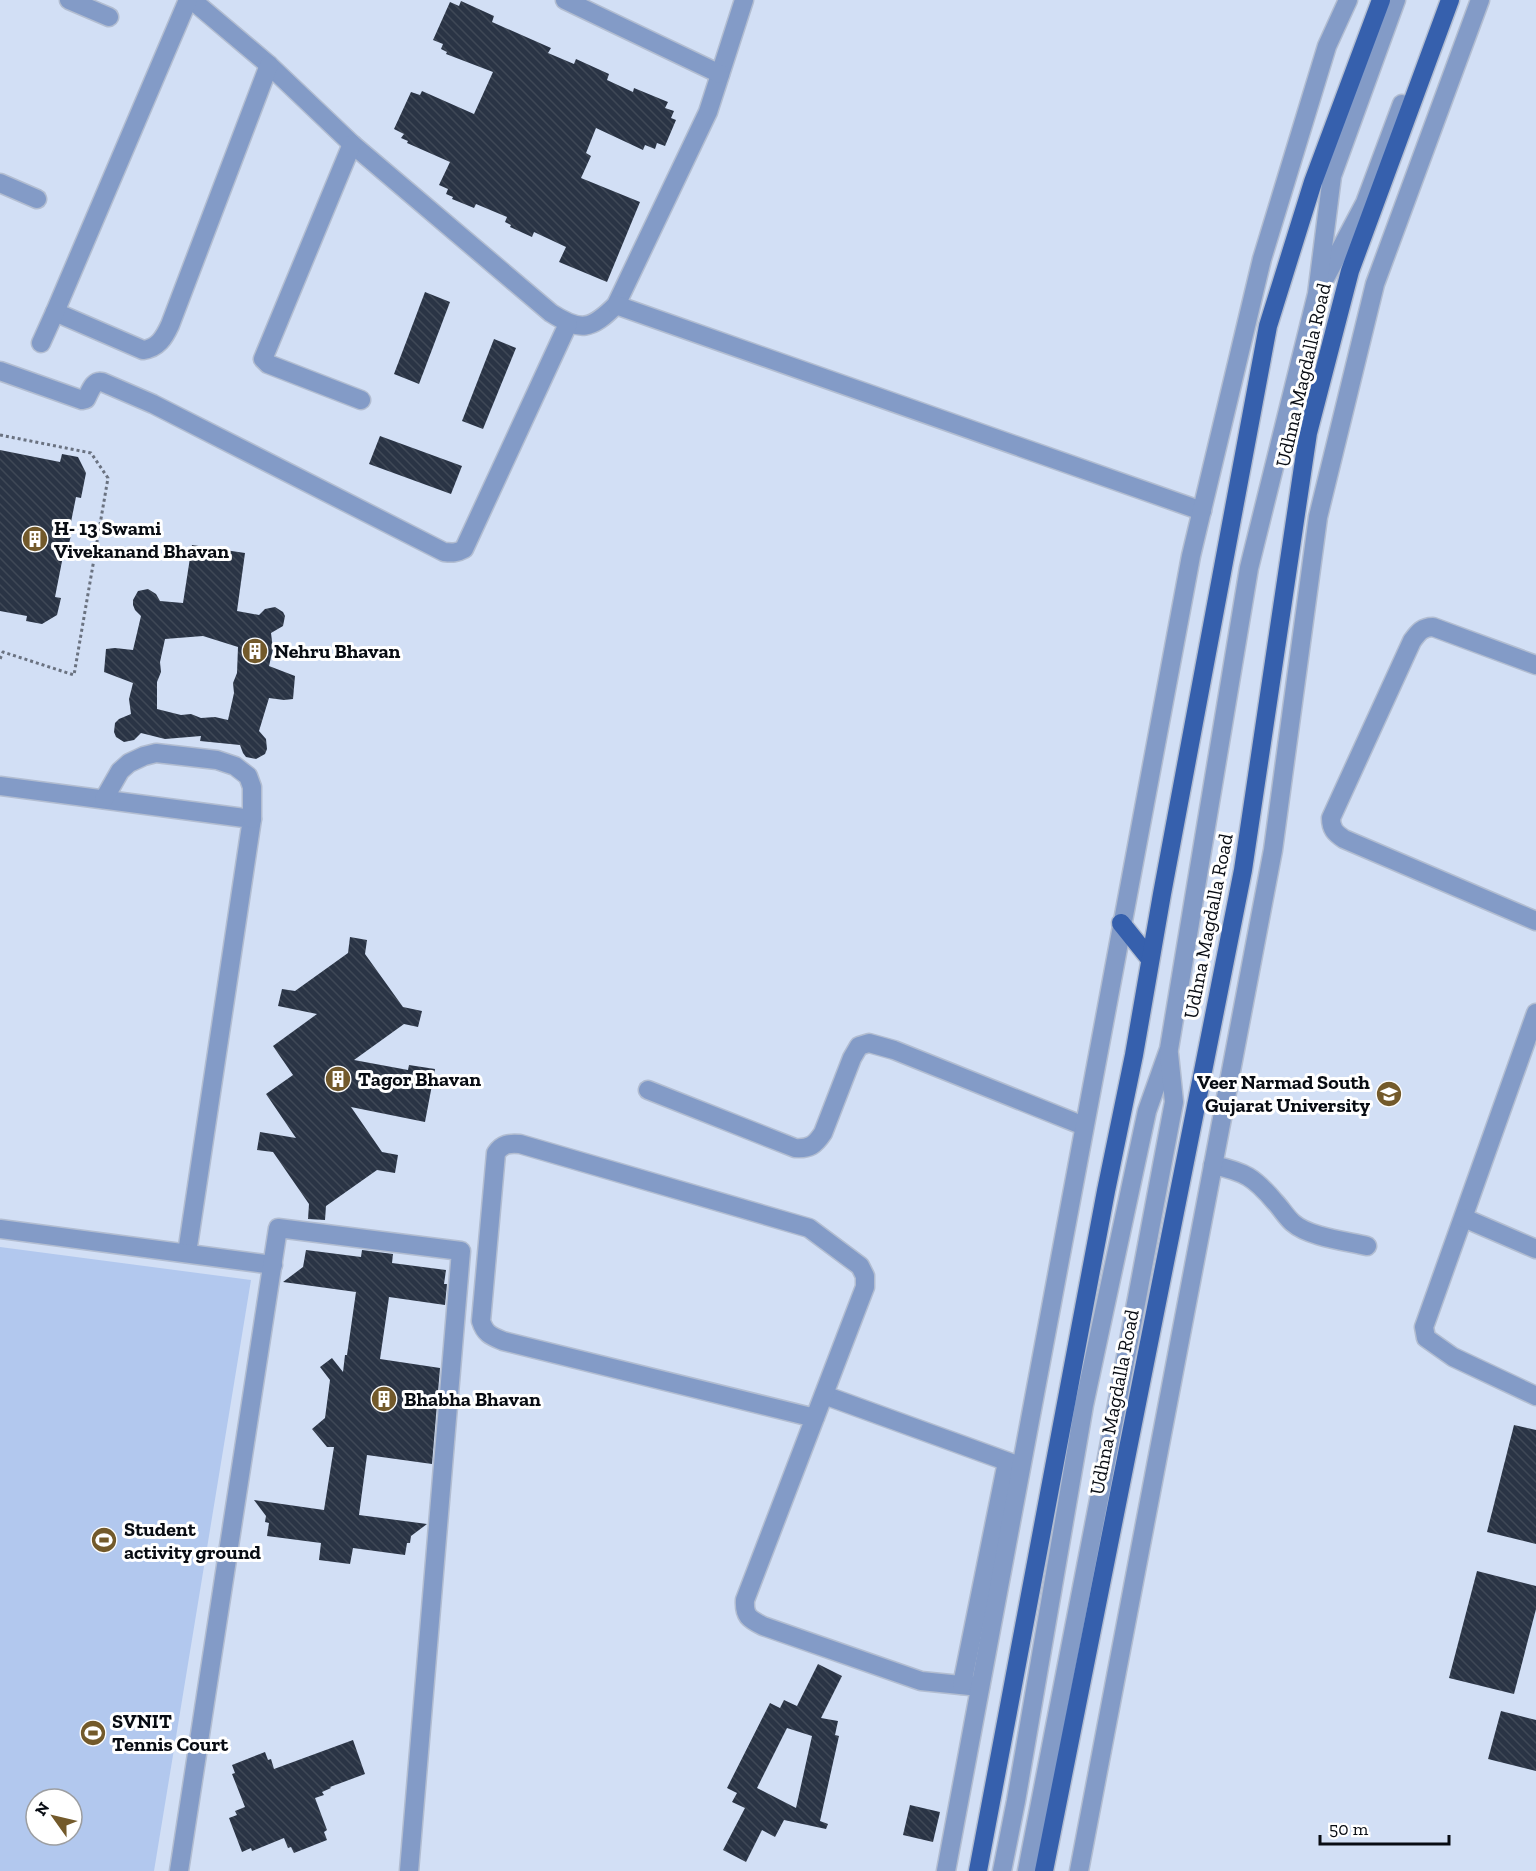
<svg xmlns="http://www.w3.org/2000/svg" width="1536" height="1871" viewBox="0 0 1536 1871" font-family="'Zilla Slab',serif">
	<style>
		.pitch { fill: #b2c8ee; fill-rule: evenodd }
		.building { fill: url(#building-back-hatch); fill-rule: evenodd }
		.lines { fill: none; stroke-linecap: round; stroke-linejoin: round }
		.minor-casing { stroke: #b2bdd1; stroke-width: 21 }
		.major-casing { stroke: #b2bdd1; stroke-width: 21 }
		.path { stroke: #6a7280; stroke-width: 3; stroke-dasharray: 3 3; stroke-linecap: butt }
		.minor { stroke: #839bc7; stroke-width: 18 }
		.major { stroke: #3660ad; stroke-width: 18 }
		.labels { text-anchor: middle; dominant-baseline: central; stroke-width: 6; stroke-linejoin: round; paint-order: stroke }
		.street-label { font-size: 20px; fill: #080c13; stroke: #fff }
		.poi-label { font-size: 20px; font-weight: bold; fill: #080c13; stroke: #fff; text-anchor: start }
	</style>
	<defs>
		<pattern id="building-back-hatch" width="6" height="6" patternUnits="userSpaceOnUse" patternTransform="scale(1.5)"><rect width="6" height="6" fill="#2a3445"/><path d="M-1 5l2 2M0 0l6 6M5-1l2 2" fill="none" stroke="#3f4856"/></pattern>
	</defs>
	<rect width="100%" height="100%" fill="#d2dff5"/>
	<path class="pitch" d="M0,1247L251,1280L154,1871H0ZM36,1799H72V1835H36Z"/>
	<g class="building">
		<path d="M461,1L494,16L492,22L551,48L548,53L574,64L576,59L609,74L607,80L633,92L634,88L668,102L665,108L674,111L671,118L676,120L665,146L657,143L655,149L645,145L643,150L596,128L586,153L591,156L581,178L640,202L607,282L559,262L566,247L534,232L532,237L510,227L511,225L505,222L507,217L476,204L474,208L452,199L453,197L446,194L448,189L439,185L450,162L407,143L408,141L401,138L404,134L394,129L411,92L420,95L422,91L474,114L493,72L446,54L447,52L441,49L443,44L433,40L450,2L459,6Z"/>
		<path d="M425,292L450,302L419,384L394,374Z"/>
		<path d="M494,339L516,348L483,429L462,421Z"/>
		<path d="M380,436L462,466L451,494L369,464Z"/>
		<path d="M0,450L60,462L62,454L78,457L86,473L81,498L76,497L70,527H73L67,552L64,551L55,597L61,598L57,615L42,624L26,621L27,616L0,611Z"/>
		<path d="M192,545L245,553L237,611L259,615L265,609L275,607L283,612L285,616L283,626L271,633L273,649L269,666L295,676L293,699L284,700L269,698L259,731L266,739L267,749L265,754L256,759L246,757L243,753L240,745L200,741L201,736L165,739L141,733L134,740L124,742L116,737L114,732L115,723L119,719L131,714L129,699L133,683L104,672L106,649L115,648L133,650L141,616L135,610L133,605V600L138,591L148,589L156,594L160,601L183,603ZM203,636L238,647L237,673L233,683L234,693L228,720L215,717L201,718L191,714L181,715L157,709V682L161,672L160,662L165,639Z"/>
		<path d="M350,937L367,940L365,954L403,1007L422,1011L418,1027L404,1024L354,1060L408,1070L409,1065L435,1069L425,1122L351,1107L382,1152L398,1155L395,1173L377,1170L326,1206L325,1220L308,1219L309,1204L273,1152L257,1150L260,1132L296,1138L266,1094L293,1075L273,1046L317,1014L278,1006L282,989L295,991L348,953Z"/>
		<path d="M306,1250L361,1257L362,1250L393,1254L392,1263L446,1270L444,1284H447L445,1305L389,1297L380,1359L440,1368L432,1464L367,1455L359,1515L427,1524L411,1536L410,1543H407L405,1555L353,1548L350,1564L319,1560L321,1543L267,1536L269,1523L265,1522L266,1516L254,1500L324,1510L334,1447H327L312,1429L325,1418L330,1380L320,1367L332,1358L343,1372L345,1355H347L356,1292L283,1282L303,1267Z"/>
		<path d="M1514,1425L1536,1430V1544L1487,1532Z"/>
		<path d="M1477,1571L1536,1586V1609L1514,1694L1449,1678Z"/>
		<path d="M818,1664L842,1676L821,1718L838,1721L835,1735L839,1736L820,1821L828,1824L826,1829L784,1820L775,1837L762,1830L746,1862L723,1850L745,1808L732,1802L737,1793L727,1788L770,1703L780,1708L784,1700L797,1706ZM787,1728L812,1736L796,1808L757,1788Z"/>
		<path d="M1501,1711L1536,1720V1771L1488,1759Z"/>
		<path d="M353,1740L365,1774L330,1787L331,1788L322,1792L324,1795L315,1798L327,1830L324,1832L327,1840L294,1853L291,1847L288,1848L284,1838L252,1851L251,1848L242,1852L229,1818L237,1815L235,1811L245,1807L232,1774L235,1773L232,1765L265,1752L268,1760L271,1759L274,1769Z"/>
		<path d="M910,1805L940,1812L933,1842L903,1835Z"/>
	</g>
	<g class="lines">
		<g class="minor-casing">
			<g id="minor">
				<path d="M69,0L109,17"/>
				<path d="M192,0L269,65L352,144L551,313C581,332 591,330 616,305L708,112L744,0"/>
				<path d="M565,0L720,74"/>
				<path d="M352,144L263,359L268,364L361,400"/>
				<path d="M0,183L37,199"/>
				<path d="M1322,284L1365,203L1402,104"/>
				<path d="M616,305L1202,511"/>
				<path d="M55,312L143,350C158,348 164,338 170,325L269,65"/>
				<path d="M41,343L55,312L188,0"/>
				<path d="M0,371L82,400L86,399C90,392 93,380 102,382L153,404L444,552C452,553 457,553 464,549L568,324"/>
				<path d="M1536,665L1433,627C1422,627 1418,633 1412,641L1331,818C1331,829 1335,833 1344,839L1536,921"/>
				<path d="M0,786L252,819L187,1253"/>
				<path d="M104,799L120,771L129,763L144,756L156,753L217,760L235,766L248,776L252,787V819"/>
				<path d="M1536,1013L1424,1327L1426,1338L1453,1357L1536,1396"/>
				<path d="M648,1090L795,1148C810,1149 815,1145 823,1133L852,1058L859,1046L869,1043L894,1050L1084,1126"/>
				<path d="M1213,1165C1245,1172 1254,1177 1275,1202C1281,1208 1286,1217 1293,1223C1309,1237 1346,1241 1367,1246"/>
				<path d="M1464,1218L1536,1249"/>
				<path d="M0,1229L273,1265"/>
				<path d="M824,1395L1017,1465"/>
				<path d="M815,1418L503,1341C491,1336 485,1334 481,1321L496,1153C502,1144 509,1143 520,1144L809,1228L860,1266L865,1276V1287L745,1600C744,1616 749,1619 763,1626L921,1681L980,1687"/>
				<path d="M962,1685L1007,1462"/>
				<path d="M179,1871L278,1228L461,1251L409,1871"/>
				<path d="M946,1871L1191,556L1262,259L1327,46L1348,0"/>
				<path d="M1002,1871L1016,1801L1084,1405L1147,1111L1169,1049L1249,568L1317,294L1332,176L1396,0"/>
				<path d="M1027,1871L1102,1484L1174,1102L1169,1054"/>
				<path d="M1079,1871L1273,850L1318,517L1375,284L1480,0"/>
			</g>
		</g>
		<g class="major-casing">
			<g id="major">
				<path d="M1121,923L1150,959"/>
				<path d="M978,1871L1106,1191L1134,1055L1162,894L1268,326L1313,182L1381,0"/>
				<path d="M1044,1871L1243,870L1308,433L1350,271L1450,0"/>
			</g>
		</g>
		<path class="path" d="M0,435L91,453L108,478L74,675L3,652L0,659"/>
		<use href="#minor" class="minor"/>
		<use href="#major" class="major"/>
	</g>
	<defs>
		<g id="building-disc" transform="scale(1.35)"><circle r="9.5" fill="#735a2b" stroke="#fff"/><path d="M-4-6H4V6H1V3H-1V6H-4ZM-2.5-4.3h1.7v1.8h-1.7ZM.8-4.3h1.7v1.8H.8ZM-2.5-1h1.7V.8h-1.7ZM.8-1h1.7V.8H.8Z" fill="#fff"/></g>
		<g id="university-disc" transform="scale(1.35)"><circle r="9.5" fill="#735a2b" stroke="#fff"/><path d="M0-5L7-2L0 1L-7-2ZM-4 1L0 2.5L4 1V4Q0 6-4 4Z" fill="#fff"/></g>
		<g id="stadium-disc" transform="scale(1.35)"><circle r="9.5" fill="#735a2b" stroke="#fff"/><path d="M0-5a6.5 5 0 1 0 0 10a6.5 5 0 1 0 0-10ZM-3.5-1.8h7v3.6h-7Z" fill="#fff"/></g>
	</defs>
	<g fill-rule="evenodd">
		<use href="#building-disc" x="35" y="539"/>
		<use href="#building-disc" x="255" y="651"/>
		<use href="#building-disc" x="338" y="1079"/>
		<use href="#university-disc" x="1389" y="1094"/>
		<use href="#building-disc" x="384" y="1399"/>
		<use href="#stadium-disc" x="104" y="1540"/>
		<use href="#stadium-disc" x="93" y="1733"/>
	</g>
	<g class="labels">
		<g class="street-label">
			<text transform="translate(1303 375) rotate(-77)">Udhna Magdalla Road</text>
			<text transform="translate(1208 926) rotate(-79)">Udhna Magdalla Road</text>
			<text transform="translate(1114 1402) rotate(-79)">Udhna Magdalla Road</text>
		</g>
		<g class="poi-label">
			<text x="54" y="528">H- 13 Swami<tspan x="54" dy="23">Vivekanand Bhavan</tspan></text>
			<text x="274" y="651">Nehru Bhavan</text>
			<text x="358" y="1079">Tagor Bhavan</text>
			<text x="1370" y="1082" text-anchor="end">Veer Narmad South<tspan x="1370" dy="23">Gujarat University</tspan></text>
			<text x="404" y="1399">Bhabha Bhavan</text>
			<text x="124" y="1529">Student<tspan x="124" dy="23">activity ground</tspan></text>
			<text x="112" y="1721">SVNIT<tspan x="112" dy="23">Tennis Court</tspan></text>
		</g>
	</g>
	<g transform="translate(54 1817) rotate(304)"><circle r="28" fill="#ffffff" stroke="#9c9ea1" stroke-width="1.5"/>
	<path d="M0-4.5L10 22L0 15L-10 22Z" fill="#735a2b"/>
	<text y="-9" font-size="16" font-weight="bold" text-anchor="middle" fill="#080c13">N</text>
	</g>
	<path d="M1320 1835v9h129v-9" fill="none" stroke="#080c13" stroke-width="3"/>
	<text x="1329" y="1835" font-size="18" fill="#080c13" stroke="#ffffff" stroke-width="4.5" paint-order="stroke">50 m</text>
</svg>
